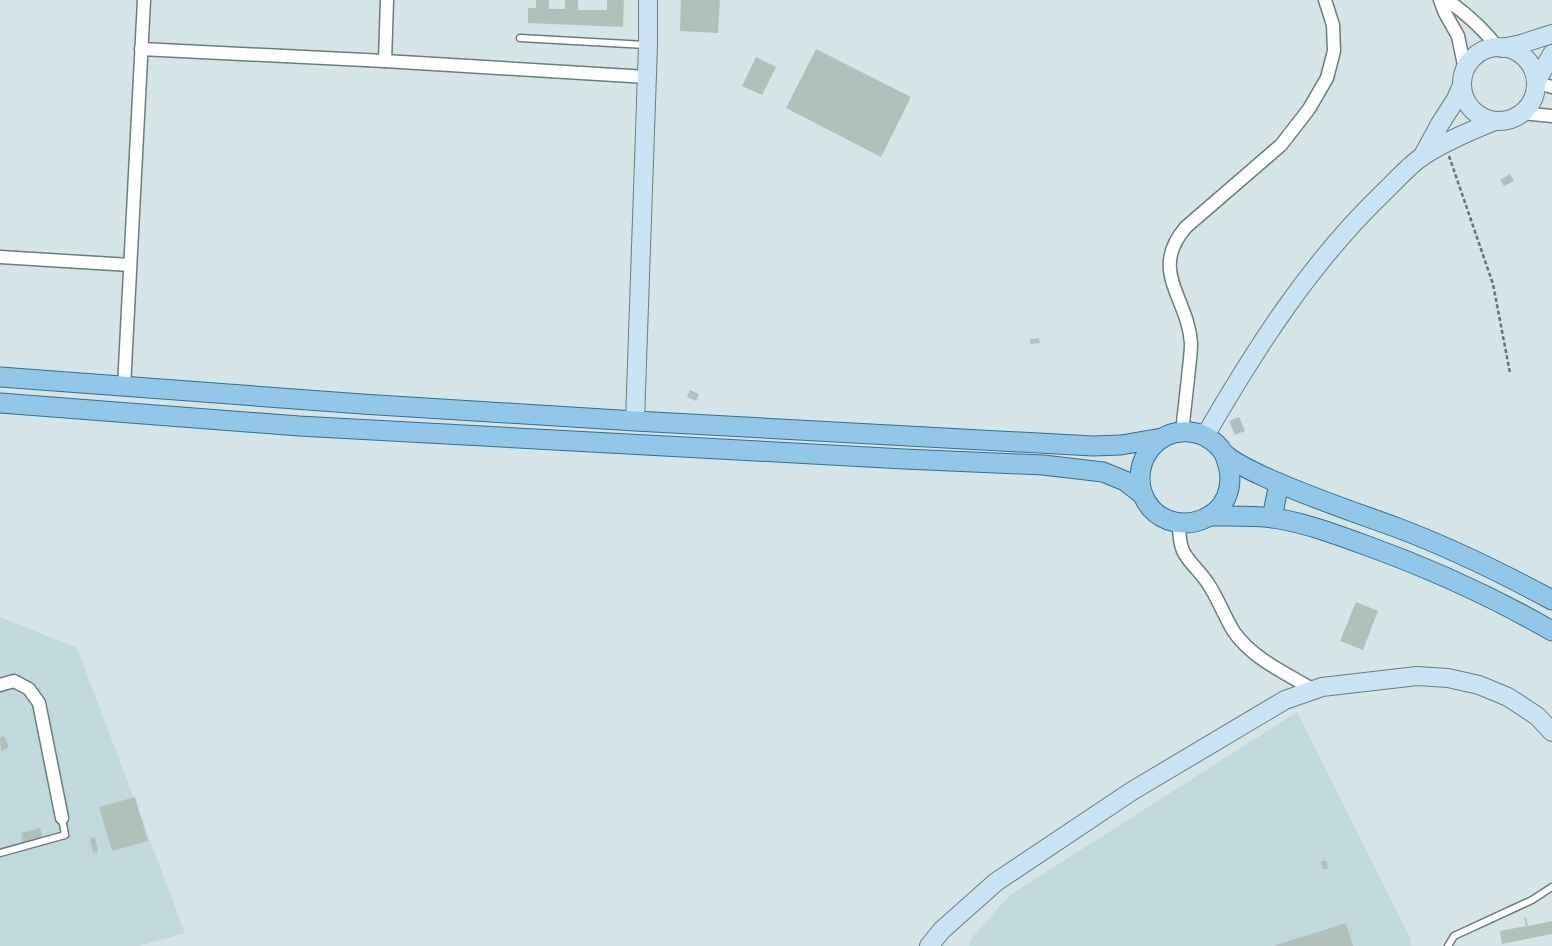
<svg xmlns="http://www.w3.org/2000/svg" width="1552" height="946" viewBox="0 0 1552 946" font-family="'Times New Roman',serif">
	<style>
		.built { fill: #c1d9dd }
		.building { fill: #b2c0bc }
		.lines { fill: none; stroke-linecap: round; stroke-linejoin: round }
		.lane-casing { stroke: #6e7b7d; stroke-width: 9 }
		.street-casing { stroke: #6e7b7d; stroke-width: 15 }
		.secondary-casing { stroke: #6e7b7d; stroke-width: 20 }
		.primary-casing { stroke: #346d94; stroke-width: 21 }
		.path { stroke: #687172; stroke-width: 2.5; stroke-dasharray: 4 2.5; stroke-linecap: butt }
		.lane { stroke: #fff; stroke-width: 6 }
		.street { stroke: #fff; stroke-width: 12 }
		.secondary { stroke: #c9e3f4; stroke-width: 18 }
		.primary { stroke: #93c7ea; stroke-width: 19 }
	</style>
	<rect width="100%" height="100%" fill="#d5e4e6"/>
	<g class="built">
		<path d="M0,617L77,648L185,933L139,946H0Z"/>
		<path d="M1297,712L1410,938L1411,946H969L970,940L1010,895Z"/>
	</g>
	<g class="building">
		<path d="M536,0H549V9H565V0H578V10H607V0H624L623,27L528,23V8H536Z"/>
		<path d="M681,0H720L718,33L680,31Z"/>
		<path d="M816,49L911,97L881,157L786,108Z"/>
		<path d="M756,57L776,67L762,95L742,86Z"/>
		<path d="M1510,174L1514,181L1504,186L1500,180Z"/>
		<path d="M1039,338L1040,343L1030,344V339Z"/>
		<path d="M690,390L699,394L696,401L687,397Z"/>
		<path d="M1239,417L1245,431L1235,435L1229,421Z"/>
		<path d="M1356,602L1378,611L1363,650L1340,641Z"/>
		<path d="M4,736L9,747L1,751L0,738Z"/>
		<path d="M135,797L148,841L112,851L99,807Z"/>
		<path d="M40,828L43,839L23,844L21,833Z"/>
		<path d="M95,837L98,852L93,853L90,838Z"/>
		<path d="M1321,861H1327L1328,869H1322Z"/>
		<path d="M1524,917H1526L1528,926L1552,921V934L1502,944L1500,931L1526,926Z"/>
		<path d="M1346,923L1353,946H1273Z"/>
	</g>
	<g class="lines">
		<g class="lane-casing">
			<g id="lane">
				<path d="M520,38L646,45"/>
				<path d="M0,853L65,835L62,818"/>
				<path d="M1448,946L1454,936L1532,900L1552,887"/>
			</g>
		</g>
		<g class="street-casing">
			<g id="street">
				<path d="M1440,0L1445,13L1458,36L1465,70"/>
				<path d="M1447,0C1467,14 1483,28 1498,48"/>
				<path d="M141,49L385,61L647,77"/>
				<path d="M385,61L387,0"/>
				<path d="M1536,83L1552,87"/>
				<path d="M1522,113L1552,116"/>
				<path d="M0,257L130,265"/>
				<path d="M124,387L144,0"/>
				<path d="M1182,432C1184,414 1186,396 1188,378C1189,366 1191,355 1191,343C1188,297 1148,271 1186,227L1281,145L1309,109L1327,78L1334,51L1333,25L1325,0"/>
				<path d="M1179,522C1179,559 1188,556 1207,582C1218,598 1224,616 1234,632C1253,659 1287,674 1314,690"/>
				<path d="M0,685L14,681L29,689L39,703L62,818"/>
			</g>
		</g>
		<g class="secondary-casing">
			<g id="secondary">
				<circle cx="1499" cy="84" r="37"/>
				<path d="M1502,48L1521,44L1552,34"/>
				<path d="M1536,82L1552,54"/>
				<path d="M1422,157L1440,124L1456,99L1462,85"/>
				<path d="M635,421L648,45V0"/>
				<path d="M1205,436C1256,348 1310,263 1384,192C1397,180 1409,165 1423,156C1446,141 1470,131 1495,121"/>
				<path d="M929,946L942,930L996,882L1132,791L1285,700L1322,687L1417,676L1448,678L1479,685L1508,697L1537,716L1552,732"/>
			</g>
		</g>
		<g class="primary-casing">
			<g id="primary">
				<path d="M0,377L362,404L635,421L1093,446L1121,445L1162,438"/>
				<path d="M0,403L299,426L904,459L1043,465L1103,472L1125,481L1143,495"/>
				<path d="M1225,456C1251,522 1164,547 1143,495C1131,463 1156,428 1190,432C1202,433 1212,439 1220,448C1222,451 1224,454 1227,456C1238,465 1254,472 1267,478C1309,497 1354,512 1398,528C1451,548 1502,573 1552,600"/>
				<path d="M1209,516C1230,516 1252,515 1274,518C1305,523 1335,534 1365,545C1429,568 1493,597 1552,631"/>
				<path d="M1272,518L1279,483"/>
			</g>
		</g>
		<path class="path" d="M1449,156L1493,284L1510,373"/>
		<use href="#lane" class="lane"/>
		<use href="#street" class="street"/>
		<use href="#secondary" class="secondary"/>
		<use href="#primary" class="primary"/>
	</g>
</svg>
